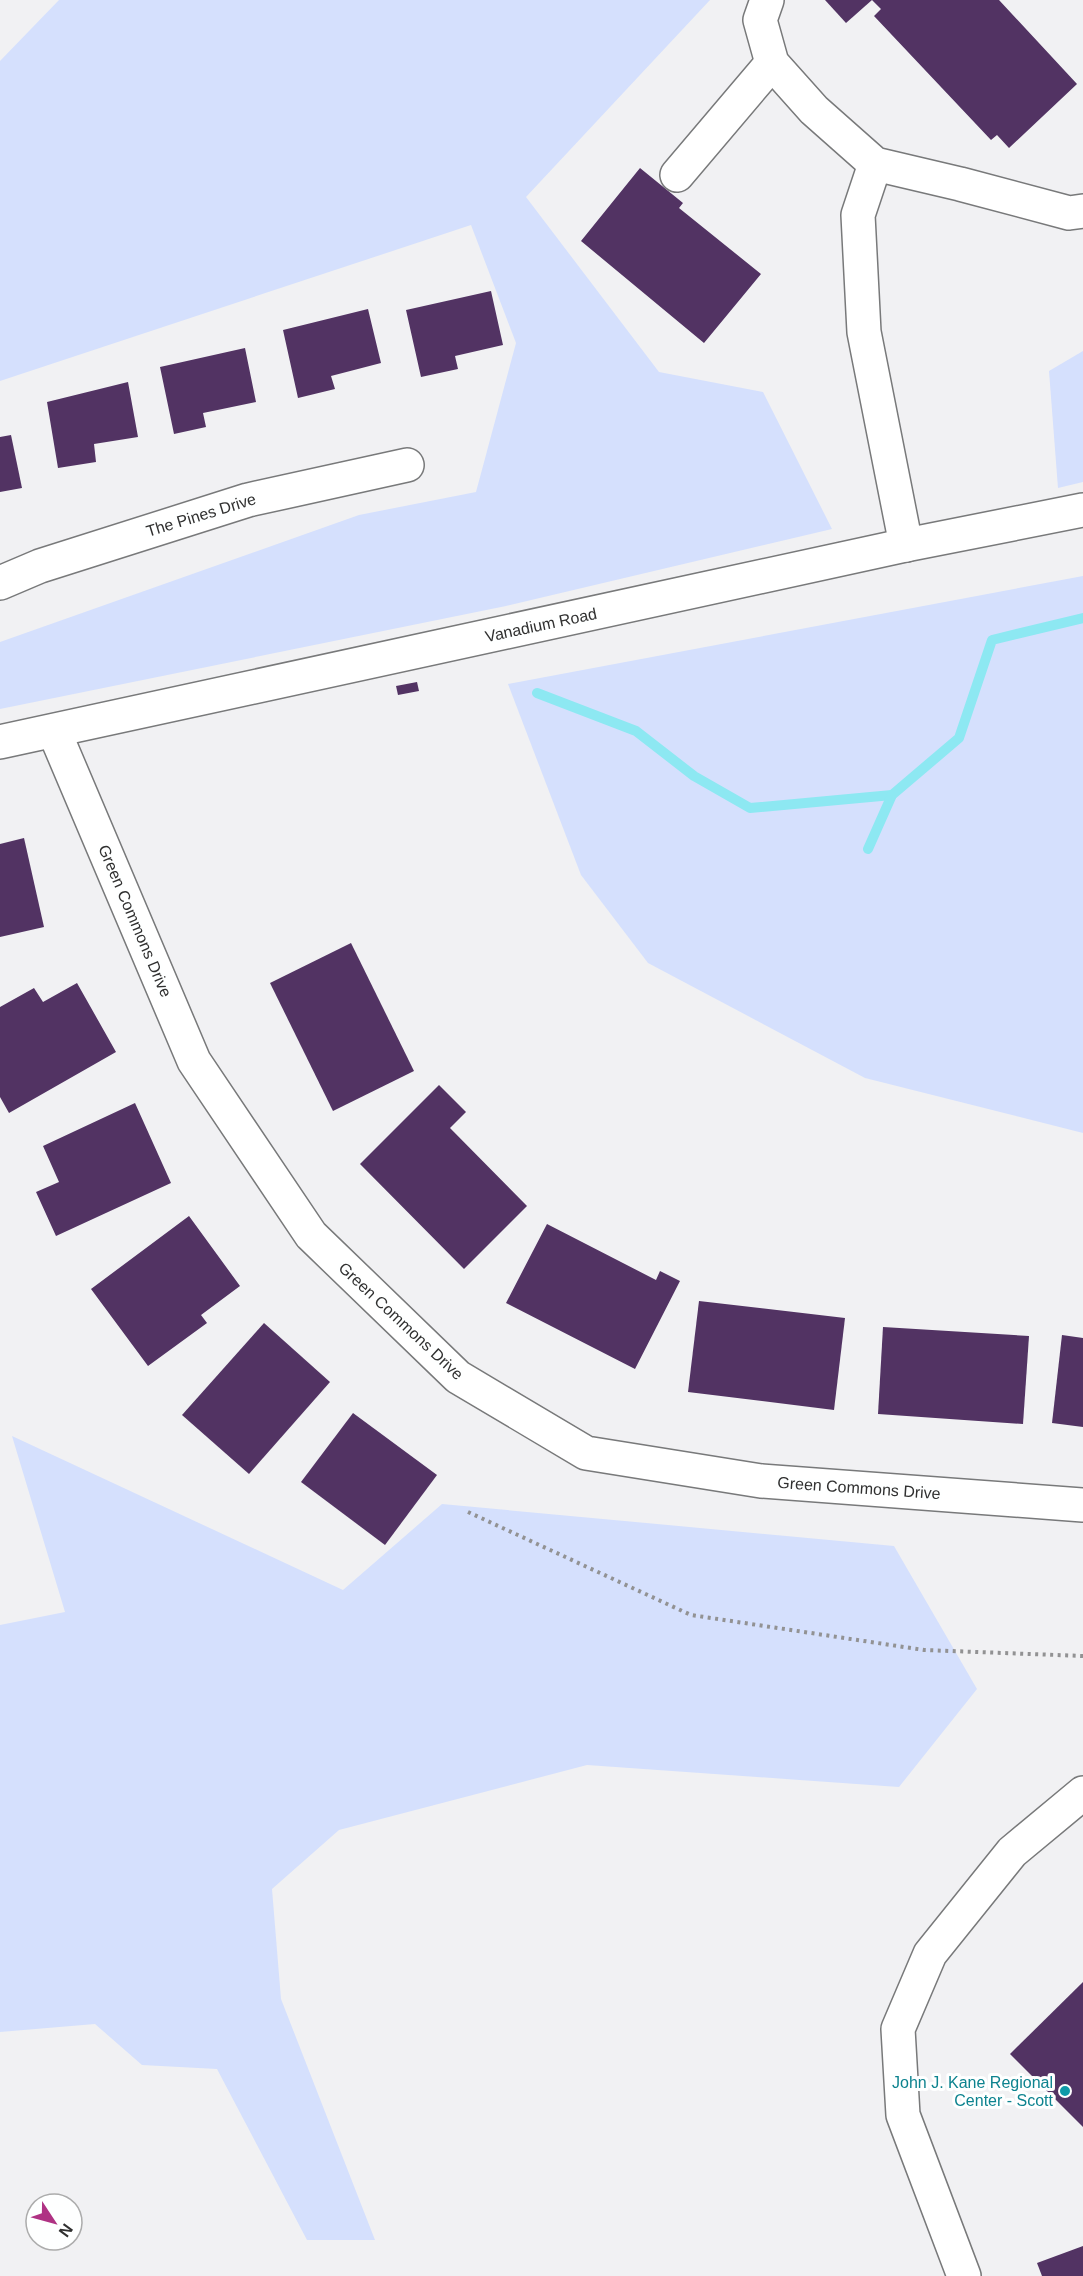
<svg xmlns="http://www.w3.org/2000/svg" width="1083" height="2276" viewBox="0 0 1083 2276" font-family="Arial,sans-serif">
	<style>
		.green { fill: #d5e0fd }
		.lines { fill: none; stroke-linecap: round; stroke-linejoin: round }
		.stream { stroke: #8de8f2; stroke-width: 10 }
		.building { fill: #523363 }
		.minor-casing { stroke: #78797a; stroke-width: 36 }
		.path { stroke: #929293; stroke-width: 4; stroke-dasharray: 3 4.5; stroke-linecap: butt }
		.minor { stroke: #fff; stroke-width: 33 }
		.culture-dot { fill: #0f9aa8; stroke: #feffff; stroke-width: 2 }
		.labels { text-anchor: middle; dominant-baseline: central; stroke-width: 6; stroke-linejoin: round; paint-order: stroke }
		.street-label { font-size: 16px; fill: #303030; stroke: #feffff }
		.culture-label { font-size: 16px; fill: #0d838f; stroke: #feffff; text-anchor: end }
	</style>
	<rect width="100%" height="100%" fill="#f1f1f3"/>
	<g class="green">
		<path d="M59,0H710L526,197L659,372L763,392L832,529L506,606L0,709V642L359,515L476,492L516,343L471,225L0,381V61Z"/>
		<path d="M1083,351V482L1058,488L1049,371Z"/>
		<path d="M1083,576V1133L865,1078L648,963L581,875L508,684Z"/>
		<path d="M12,1436L343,1590L442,1504L894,1546L977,1689L899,1787L587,1765L339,1830L272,1889L281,1999L375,2240H307L217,2069L142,2065L95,2024L0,2032V1625L65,1612Z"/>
	</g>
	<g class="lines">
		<g class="stream">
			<path d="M537,693L636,731L694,776L750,808L892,795"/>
			<path d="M868,849L892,795L959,738L992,640L1083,618"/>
		</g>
	</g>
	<g class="building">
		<path d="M825,0H872L846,23Z"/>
		<path d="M872,0H999L1077,84L1009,148L997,135L991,140L874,16L881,9Z"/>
		<path d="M640,168L683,203L679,208L761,274L704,343L581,241Z"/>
		<path d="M491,291L503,345L455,356L458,369L421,377L406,310Z"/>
		<path d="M368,309L381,363L331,376L335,389L298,398L283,330Z"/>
		<path d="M245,348L256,402L203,413L206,427L174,434L160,367Z"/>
		<path d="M128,382L138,437L94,444L96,462L58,468L47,402Z"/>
		<path d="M11,435L22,488L0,492V437Z"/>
		<path d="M417,682L419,691L398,695L396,686Z"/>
		<path d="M24,838L44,927L0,937V844Z"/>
		<path d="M351,943L414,1071L333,1111L270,983Z"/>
		<path d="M77,983L116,1052L9,1113L0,1097V1007L34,988L43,1002Z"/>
		<path d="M439,1085L466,1112L450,1128L527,1206L464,1269L360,1164Z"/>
		<path d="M135,1103L171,1183L56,1236L36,1192L59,1182L43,1146Z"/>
		<path d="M189,1216L240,1286L201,1315L207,1323L148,1366L91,1289Z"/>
		<path d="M547,1224L656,1280L660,1271L680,1281L635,1369L506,1303Z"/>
		<path d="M699,1301L845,1318L834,1410L688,1392Z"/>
		<path d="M264,1323L330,1382L249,1474L182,1415Z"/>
		<path d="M883,1327L1029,1336L1023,1424L878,1414Z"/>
		<path d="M1062,1335L1083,1338V1427L1052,1423Z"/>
		<path d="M353,1413L437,1475L385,1545L301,1482Z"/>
		<path d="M1083,1982V2127L1010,2054Z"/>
		<path d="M1083,2246V2276H1042L1037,2263Z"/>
	</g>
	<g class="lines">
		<g class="minor-casing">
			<g id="minor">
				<path d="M767,0L760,20L772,63L814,110L875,164L960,184L1069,213L1083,211"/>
				<path d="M875,164L858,215L864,332L906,545"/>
				<path d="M677,175L772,63"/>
				<path d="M0,583L40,566L248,500L407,465"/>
				<path d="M54,731L194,1061L311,1235L458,1377L586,1453L761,1481L1083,1505"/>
				<path d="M0,742L906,545L1083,510"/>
				<path d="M964,2276L903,2115L898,2029L930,1954L1012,1852L1083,1793"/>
			</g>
		</g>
		<path class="path" d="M468,1512L691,1615L924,1650L1083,1656"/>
		<use href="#minor" class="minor"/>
	</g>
	<circle class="culture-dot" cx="1065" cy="2091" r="6"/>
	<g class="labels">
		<g class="street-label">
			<text transform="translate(201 515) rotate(-17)">The Pines Drive</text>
			<text transform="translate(541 625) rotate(-12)">Vanadium Road</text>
			<text transform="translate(135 921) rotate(67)">Green Commons Drive</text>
			<text transform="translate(401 1321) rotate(43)">Green Commons Drive</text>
			<text transform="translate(859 1488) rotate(4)">Green Commons Drive</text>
		</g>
		<g class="culture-label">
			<text x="1053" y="2082">John J. Kane Regional<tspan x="1053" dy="18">Center - Scott</tspan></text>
		</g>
	</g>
	<g transform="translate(54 2222) rotate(126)"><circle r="28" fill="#feffff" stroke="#acacac" stroke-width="1.5"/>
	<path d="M0-4.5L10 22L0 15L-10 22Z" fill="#af3283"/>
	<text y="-9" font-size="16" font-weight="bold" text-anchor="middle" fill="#303030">N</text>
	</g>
</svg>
